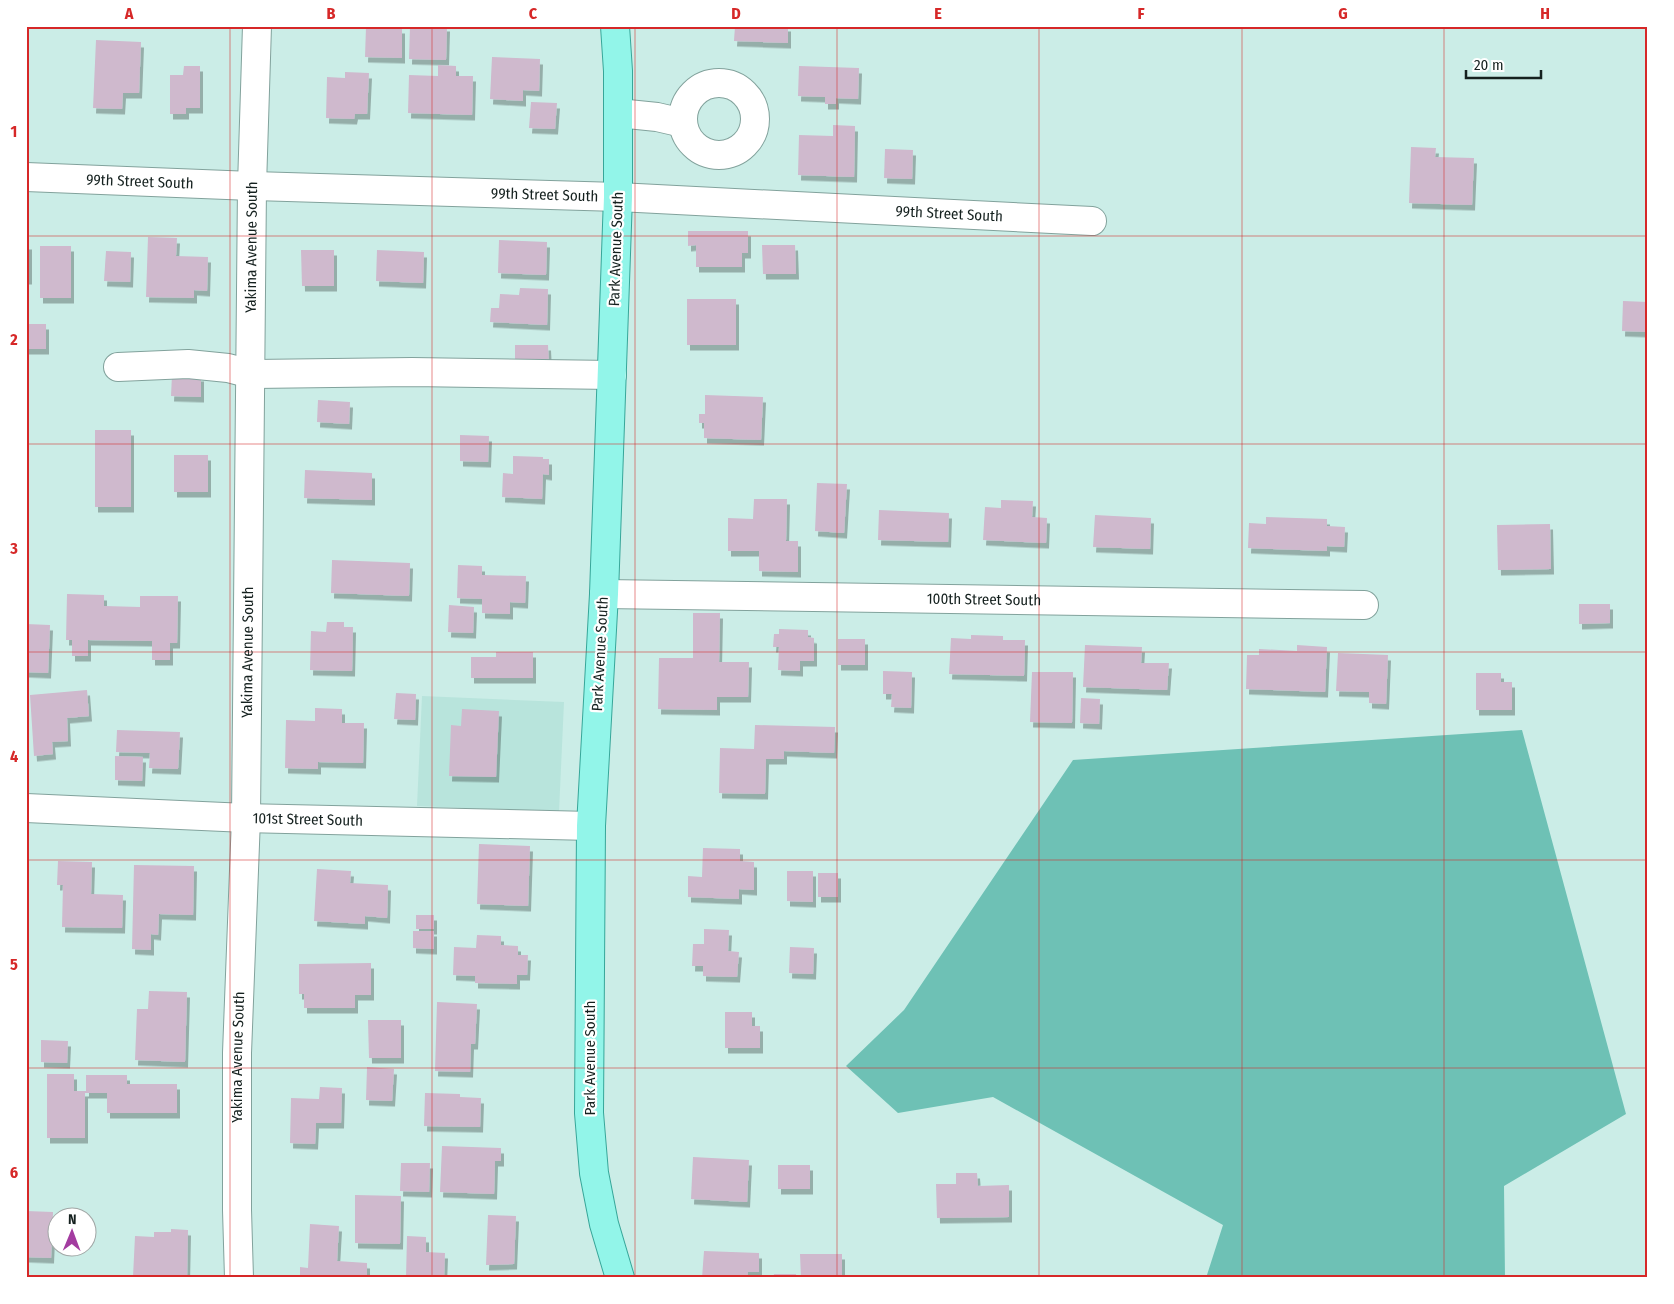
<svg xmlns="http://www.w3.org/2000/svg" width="1674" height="1304" viewBox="0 0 1674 1304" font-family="'Fira Sans Condensed',sans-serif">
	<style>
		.built { fill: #b8e4dc }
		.forest { fill: #6ec1b5 }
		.building { fill: #cfb9cd; filter: url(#shadow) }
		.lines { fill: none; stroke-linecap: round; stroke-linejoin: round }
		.minor-casing { stroke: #82a29c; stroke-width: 30 }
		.major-casing { stroke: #37a699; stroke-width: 30 }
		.minor { stroke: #fff; stroke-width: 28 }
		.major { stroke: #92f5e9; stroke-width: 28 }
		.grid { fill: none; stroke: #d62828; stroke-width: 1; stroke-opacity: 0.55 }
		.labels { text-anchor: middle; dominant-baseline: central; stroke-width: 4.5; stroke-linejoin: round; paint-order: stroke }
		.street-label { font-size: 15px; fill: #15211f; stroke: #fff }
		.neatline { fill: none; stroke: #d62828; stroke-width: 2 }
		.grid-label { font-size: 16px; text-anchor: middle; font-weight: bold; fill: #d62828 }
	</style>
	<defs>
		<filter id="shadow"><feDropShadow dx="3" dy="5.5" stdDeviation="0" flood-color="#0004"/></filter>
	</defs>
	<rect width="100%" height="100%" fill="#cbede7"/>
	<path class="built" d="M422,696L564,702L559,812L417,806Z"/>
	<path class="forest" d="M1522,730L1626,1114L1504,1186L1505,1278H1206L1223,1225L993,1097L898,1113L846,1066L904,1010L1073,760Z"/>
	<g class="building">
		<path d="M410,26H447L446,60L409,59Z"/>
		<path d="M735,26H788V43L734,41Z"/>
		<path d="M366,27L402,28V58L365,57Z"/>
		<path d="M96,40L141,42L139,93H123L122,109L93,108Z"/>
		<path d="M492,57L540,59L539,91L523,90V101L490,99Z"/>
		<path d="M438,65L456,66V76H473L472,115L408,113L409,75L438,76Z"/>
		<path d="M184,66H200V108H186V114H170V75H183Z"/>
		<path d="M799,66L859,68L858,99L836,98V104H825V97L798,96Z"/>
		<path d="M345,72L369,73L367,114H355L354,119L326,118L327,77L345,78Z"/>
		<path d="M531,102L557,103L555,129L529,128Z"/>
		<path d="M833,125L855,126L854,177L798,175L799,135L833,136Z"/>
		<path d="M1411,147L1436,148L1435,157L1474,158L1472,205L1409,203Z"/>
		<path d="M885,149L913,150L912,179L884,178Z"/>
		<path d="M688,231H748V253H742V267H696V245L688,246Z"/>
		<path d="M148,237L177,238L176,256L208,257L207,291L194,290V298L146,297Z"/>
		<path d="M499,240L547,242L546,275L498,273Z"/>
		<rect x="26" y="244" width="3" height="35"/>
		<path d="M762,245H795L796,274H763Z"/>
		<rect x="40" y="246" width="31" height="52"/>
		<path d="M301,250H334V286H302Z"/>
		<path d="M377,250L424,252L423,283L376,281Z"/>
		<path d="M106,251L131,252L130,282L104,281Z"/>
		<path d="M520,288L548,289L547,325L490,322L491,308H499L500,294L519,295Z"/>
		<rect x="687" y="299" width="49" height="46"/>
		<path d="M1623,301L1648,302V332L1622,331Z"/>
		<rect x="26" y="324" width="20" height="25"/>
		<path d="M515,345H548L549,365H515Z"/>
		<path d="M172,375L201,376V397L171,396Z"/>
		<path d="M705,395L763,397L761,440L704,438V423H699V414H705Z"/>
		<path d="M318,400L350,402L349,424L317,422Z"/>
		<rect x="95" y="430" width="36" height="77"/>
		<path d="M460,435L489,436L488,462L460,461Z"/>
		<rect x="174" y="455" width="34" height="37"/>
		<path d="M513,456L543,457V459H549V475L543,474L542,499L502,497L503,473L513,474Z"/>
		<path d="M305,470L372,473V500L304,498Z"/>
		<path d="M817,483L847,484L844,533L815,531Z"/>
		<path d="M754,499H787L786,541H798V572L759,571V551H728V518L753,519Z"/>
		<path d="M1001,500L1033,501L1032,517L1047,518L1046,543L983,540L985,507L1001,508Z"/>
		<path d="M879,510L949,513L948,542L878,540Z"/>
		<path d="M1095,515L1151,518L1150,549L1093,547Z"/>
		<path d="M1266,517L1327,519V526L1345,527L1344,547L1327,546V551L1248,548L1249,523L1266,524Z"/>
		<path d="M1550,524L1551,569L1498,570L1497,525Z"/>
		<path d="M332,560L410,563L409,596L331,593Z"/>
		<path d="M458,565L482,566V575L526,576L525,603L510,602V614L482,613V599L457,598Z"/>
		<path d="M67,594L104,595V606L140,607V596H178L177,643H170V660H152V641L88,640V656H72V640H66Z"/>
		<path d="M1579,604H1610V623L1579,624Z"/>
		<path d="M449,605L474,607L473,633L448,632Z"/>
		<path d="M693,613H720L719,662H749L748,697H717V710L658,709L659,658H693Z"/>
		<path d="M327,622H344V627H353L352,671L310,670L311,631L326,632Z"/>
		<path d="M26,624L50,625L48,673L26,672Z"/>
		<path d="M779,629L808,630V637L814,638V661H800V671L778,670L779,647H773L774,634H779Z"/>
		<path d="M971,635L1003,636V640H1025L1024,676L949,674L951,638L971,639Z"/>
		<rect x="838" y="639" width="27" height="26"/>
		<path d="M1085,645L1142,647L1141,663H1169L1167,690L1083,687Z"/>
		<path d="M1297,645L1327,647L1325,692L1246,689L1247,655H1259V649L1297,651Z"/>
		<path d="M496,652H533V678H471V657H496Z"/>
		<path d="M1338,653L1388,655L1386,704L1369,703V692L1336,691Z"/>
		<path d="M883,671L912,672L911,708L891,707L892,694H883Z"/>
		<path d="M1032,672H1073L1072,723L1030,722Z"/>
		<path d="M1476,673H1501V682H1512V710H1476Z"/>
		<path d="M87,690L89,716L67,718L68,741L52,742L53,754L34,756L30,695Z"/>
		<path d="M396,693L416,694L415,720L394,719Z"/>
		<path d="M1081,698L1100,699L1099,724L1080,723Z"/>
		<path d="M315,708L342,709V723H364L363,763L318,762V769L285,768L286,720L315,721Z"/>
		<path d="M462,709L499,711L496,777L449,776L451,725L461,726Z"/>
		<path d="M755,725L835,727L834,753L784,751V759H766L765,794L719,793L720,748L754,749Z"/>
		<path d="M117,730L180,732L178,769L149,768L150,753L116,752Z"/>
		<path d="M115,756L143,757L142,781L115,780Z"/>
		<path d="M479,844L530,846L528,906L477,904Z"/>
		<path d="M703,848L740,849V861L754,862V890L739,889V899L688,897V876L702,877Z"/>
		<path d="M58,861L92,862L91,894L123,895L122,928L62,927L63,885H57Z"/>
		<path d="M134,865L194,866L193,915L159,914L158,935L151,934V950L132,949Z"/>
		<path d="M317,869L351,871L350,883L388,885L387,918L365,916V924L314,921Z"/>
		<path d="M787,871H813V902L787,901Z"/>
		<rect x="818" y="873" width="20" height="24"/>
		<rect x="416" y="915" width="18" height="14"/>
		<path d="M704,929L729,930L728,951L739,952L737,977L703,976V966H692L693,944H704Z"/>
		<path d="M413,931H434V949L413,948Z"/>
		<path d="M477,935L501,936V945L518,946V955H528L527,975H517V984L475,983V976L453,975L454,947L476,948Z"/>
		<path d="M790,947L814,948L813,974L789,973Z"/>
		<path d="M371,963V995H355V1008H304V994H299V964Z"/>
		<path d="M149,991L187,992L185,1062L135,1060L137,1009H148Z"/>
		<path d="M437,1002L477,1004L475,1044H471L470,1072L435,1071Z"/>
		<path d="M725,1012H752V1026H760V1048H725Z"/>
		<path d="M368,1020H401V1058H369Z"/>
		<path d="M41,1040L68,1041L67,1063L41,1062Z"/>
		<path d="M367,1067L394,1069L392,1101L366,1100Z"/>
		<path d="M47,1074H74V1091H86V1075H127V1084H177V1113H107V1093H85V1138H47Z"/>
		<path d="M320,1087L342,1088L341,1123H316L315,1144L290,1143L291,1098L319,1099Z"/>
		<path d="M425,1093L460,1094V1097L481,1098L480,1127L424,1126Z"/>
		<path d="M442,1146L501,1148V1161H495L494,1194L440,1192Z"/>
		<path d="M693,1157L749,1160L747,1202L691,1199Z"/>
		<path d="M401,1163H430L429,1192L400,1191Z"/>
		<rect x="778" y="1165" width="32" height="24"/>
		<path d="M956,1173H977L978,1186L1009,1185V1217L937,1218L936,1184H956Z"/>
		<path d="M355,1195L401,1196L400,1244L355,1243Z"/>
		<path d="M26,1211L53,1212L51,1258L26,1257Z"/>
		<path d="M488,1215L516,1216L514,1264L486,1265Z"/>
		<path d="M310,1224L339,1226L337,1261L367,1263V1278H300V1267L308,1268Z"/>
		<path d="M171,1229L188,1230L187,1277H133L135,1236L154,1237V1232H171Z"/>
		<path d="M407,1236L426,1237V1252L445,1253L444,1278H406Z"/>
		<path d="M704,1251L759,1253V1272H748L747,1278H702Z"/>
		<path d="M800,1254H842V1278H801Z"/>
		<path d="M774,1274H796V1278H773Z"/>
	</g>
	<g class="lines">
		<g class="minor-casing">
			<g id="minor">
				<circle cx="719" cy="119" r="36"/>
				<path d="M618,113L657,117L683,123"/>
				<path id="s1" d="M26,177L252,186L618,197L1092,221"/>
				<path d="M118,367L188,364L228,368L251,374L412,372L612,375"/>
				<path id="s2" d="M604,594L1364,605"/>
				<path id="s3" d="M26,808L246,818L591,826"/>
				<path id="s4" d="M239,1278L237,1210V1053L246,818L252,186L257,26"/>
			</g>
		</g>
		<g class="major-casing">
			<path id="major" d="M615,26L618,71V197L604,594L591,826L589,1113L594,1173L604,1224L620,1278"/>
		</g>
		<use href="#minor" class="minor"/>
		<use href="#major" class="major"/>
	</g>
	<path class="grid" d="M230,26V1278M432,26V1278M635,26V1278M837,26V1278M1039,26V1278M1242,26V1278M1444,26V1278M26,236H1648M26,444H1648M26,652H1648M26,860H1648M26,1068H1648"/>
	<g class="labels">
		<g class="street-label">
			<text stroke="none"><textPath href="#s1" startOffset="114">99th Street South</textPath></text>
			<text stroke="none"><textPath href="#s1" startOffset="519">99th Street South</textPath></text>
			<text stroke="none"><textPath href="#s1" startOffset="924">99th Street South</textPath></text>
			<text stroke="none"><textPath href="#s4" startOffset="1031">Yakima Avenue South</textPath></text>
			<text transform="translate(616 249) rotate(-88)">Park Avenue South</text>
			<text stroke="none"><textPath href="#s2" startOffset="380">100th Street South</textPath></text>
			<text stroke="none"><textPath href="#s4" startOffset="626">Yakima Avenue South</textPath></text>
			<text transform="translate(600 654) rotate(-87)">Park Avenue South</text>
			<text stroke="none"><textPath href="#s3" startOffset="282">101st Street South</textPath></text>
			<text stroke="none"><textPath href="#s4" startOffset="221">Yakima Avenue South</textPath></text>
			<text transform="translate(590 1058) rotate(-90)">Park Avenue South</text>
		</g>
	</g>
	<rect width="1674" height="1304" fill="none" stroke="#ffffff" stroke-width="55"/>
	<g transform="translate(72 1232) rotate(1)"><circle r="24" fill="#ffffff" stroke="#a1a6a5"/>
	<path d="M0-4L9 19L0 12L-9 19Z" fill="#a33ca0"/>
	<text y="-8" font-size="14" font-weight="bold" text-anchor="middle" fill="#15211f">N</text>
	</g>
	<path d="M1466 70v8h75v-8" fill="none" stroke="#15211f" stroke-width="2.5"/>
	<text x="1474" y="70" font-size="15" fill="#15211f" stroke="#ffffff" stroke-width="4" paint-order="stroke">20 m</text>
	<rect x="28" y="28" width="1618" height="1248" class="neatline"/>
	<g class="grid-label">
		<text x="129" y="19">A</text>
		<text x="331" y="19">B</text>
		<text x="533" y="19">C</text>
		<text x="736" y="19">D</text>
		<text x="938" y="19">E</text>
		<text x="1141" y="19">F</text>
		<text x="1343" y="19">G</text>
		<text x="1545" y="19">H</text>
		<text x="14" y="137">1</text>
		<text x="14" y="345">2</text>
		<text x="14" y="554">3</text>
		<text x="14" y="762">4</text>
		<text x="14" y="970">5</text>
		<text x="14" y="1178">6</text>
	</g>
</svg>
